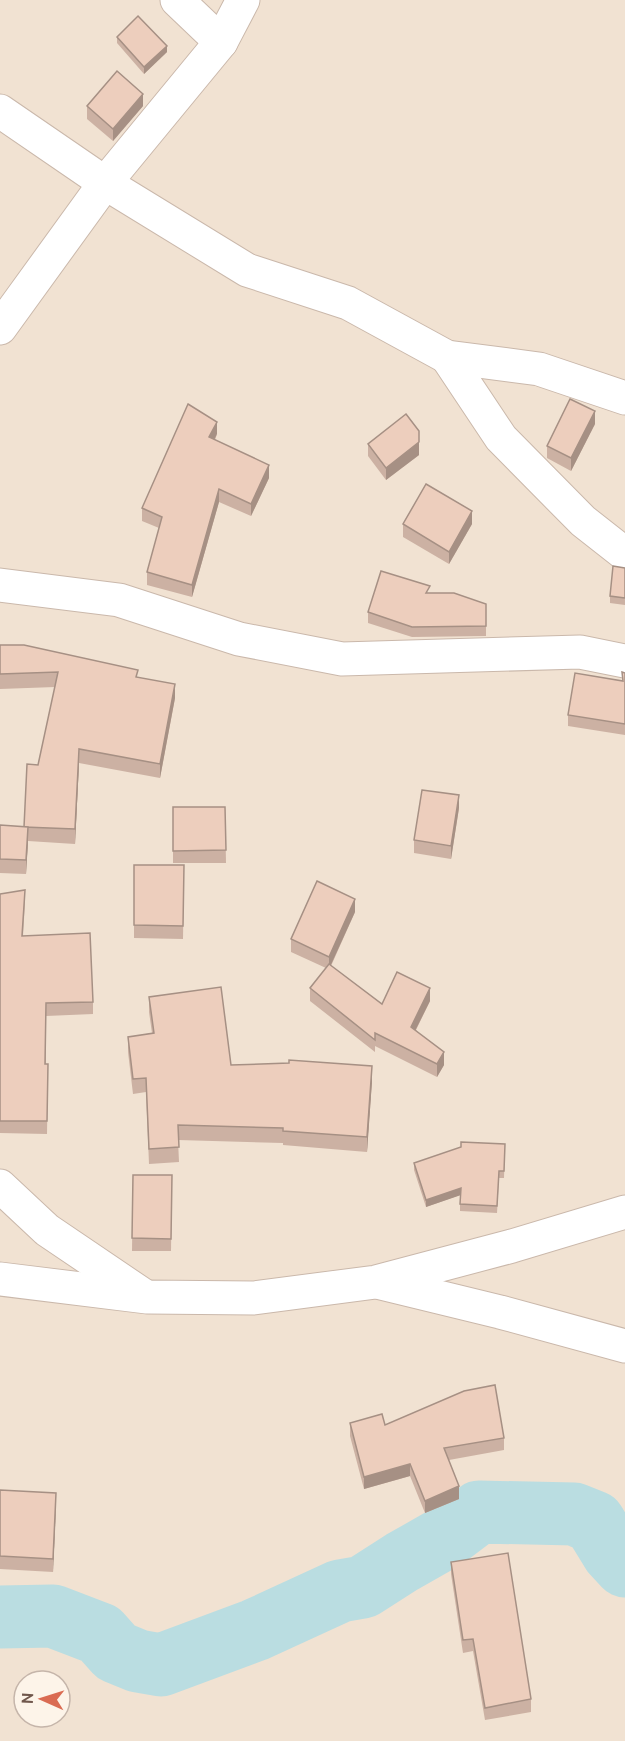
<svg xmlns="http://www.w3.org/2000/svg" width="625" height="1741" viewBox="0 0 625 1741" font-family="Cabin,sans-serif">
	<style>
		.residential { fill: #f1e2d2; fill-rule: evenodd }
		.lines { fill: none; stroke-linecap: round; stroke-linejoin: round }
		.river { stroke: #badde1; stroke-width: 63 }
		.street-casing { stroke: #cab8ab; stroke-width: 35 }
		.street { stroke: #fff; stroke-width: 33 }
		.wall { fill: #ccb1a3 }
		.shaded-wall { fill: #a69084 }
		.building { fill: #edcebd; stroke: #a69084; stroke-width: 1.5 }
	</style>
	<rect width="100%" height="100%" fill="#faf0e3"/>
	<path class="residential" d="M0,0H625V1741H0ZM24,1681H60V1717H24Z"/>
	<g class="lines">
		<path class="river" d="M0,1617L53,1616L100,1634L116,1652L138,1661L161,1665L255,1630L340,1591L363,1587L402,1562L446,1537L479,1512L574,1514L594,1522L613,1553L625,1566"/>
		<g class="street-casing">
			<g id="street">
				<path d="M177,0L221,42"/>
				<path d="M0,111L105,183L247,270L348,303L447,357L539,369L625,398"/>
				<path d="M0,328L105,183L221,42L243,0"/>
				<path d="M447,357L501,438L583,521L625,554"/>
				<path d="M0,585L119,600L239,639L342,659L580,652L625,661"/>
				<path d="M0,1186L47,1230L143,1295"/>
				<path d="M0,1279L147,1297L254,1298L376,1282L512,1246L625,1212"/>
				<path d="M381,1283L500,1312L625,1346"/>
			</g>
		</g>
		<use href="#street" class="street"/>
	</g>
	<g class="wall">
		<path d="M117,37L167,52L144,74L117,43Z"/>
		<path d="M87,106H143L113,141L87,119Z"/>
		<path d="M595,424L571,471L547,458V446Z"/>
		<path d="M217,434L215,440L269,478L251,516L219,502L192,597L147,585V572L159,528L142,521V508Z"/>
		<path d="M368,444L419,455L386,480L368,456Z"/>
		<path d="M403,524H472L449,564L403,537Z"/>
		<path d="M625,568V605L610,603V596Z"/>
		<path d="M430,593L486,604V636L412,637L368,623V612Z"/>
		<path d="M0,645L138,677L175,698L160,778L79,763L75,844L28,841L26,874L0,873V825L24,827L55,687L0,689Z"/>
		<path d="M625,673V735L568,726V715L622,681Z"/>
		<path d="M173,807H225L226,863H173Z"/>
		<path d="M459,808L451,859L414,853V840Z"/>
		<path d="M134,865H184L183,939L134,938Z"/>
		<path d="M0,894L25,902L23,936L93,1002V1014L46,1016V1064H48L47,1134L0,1133Z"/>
		<path d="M355,912L331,966L382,1004L430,1001L416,1030L444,1065L437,1077L375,1046V1052L310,1001V988L326,968L291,952V939Z"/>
		<path d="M149,997L231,1065L372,1081L367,1152L283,1145V1143L178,1140L179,1162L149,1164L146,1092L133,1094L128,1052V1037L152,1033L149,1012Z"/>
		<path d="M505,1144L504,1178H499L497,1213L460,1211V1195L426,1207L414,1170V1163Z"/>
		<path d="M133,1175H172L171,1251H132Z"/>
		<path d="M350,1423L385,1425L504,1438V1450L449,1460L459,1499L425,1513L410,1476L364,1489L350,1436Z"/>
		<path d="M0,1490L56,1505L53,1572L0,1569Z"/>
		<path d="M451,1562L531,1699V1712L485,1720L473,1651L463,1653L451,1574Z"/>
	</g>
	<g class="shaded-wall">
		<path d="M167,46V52L144,74V67Z"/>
		<path d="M143,94V106L113,141V129Z"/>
		<path d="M595,411V424L571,471V458Z"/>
		<path d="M217,422V434L209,450V437Z"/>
		<path d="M419,442V455L386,480V468Z"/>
		<path d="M269,465V478L251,516V504Z"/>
		<path d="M219,489V502L192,597V585Z"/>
		<path d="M472,511V524L449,564V552Z"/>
		<path d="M175,684V698L160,778V764Z"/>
		<path d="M79,749V763L75,844V829Z"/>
		<path d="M459,795V808L451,859V846Z"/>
		<path d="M28,827V842L26,874V860Z"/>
		<path d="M355,899V912L329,969V957Z"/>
		<path d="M430,988V1001L411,1039V1027Z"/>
		<path d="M444,1052V1065L437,1077V1064Z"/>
		<path d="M372,1066V1081L367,1152V1137Z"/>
		<path d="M461,1188V1195L426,1207V1200Z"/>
		<path d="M410,1464V1476L364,1489V1477Z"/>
		<path d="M459,1486V1499L425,1513V1501Z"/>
		<path d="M56,1493V1505L53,1572V1559Z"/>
	</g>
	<g class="building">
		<path d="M138,16L167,46L144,67L117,37Z"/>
		<path d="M117,71L143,94L113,129L87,106Z"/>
		<path d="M570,399L595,411L571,458L547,446Z"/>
		<path d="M188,404L217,422L209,437L269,465L251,504L219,489L192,585L147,572L162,517L142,508Z"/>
		<path d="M406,414L419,431V442L386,468L368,444Z"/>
		<path d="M426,484L472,511L449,552L403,524Z"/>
		<path d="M613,566L625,568V598L610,596Z"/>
		<path d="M381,571L430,586L426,593H454L486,604V626L412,627L368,612Z"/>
		<path d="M0,645H24L138,670L136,677L175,684L160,764L79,749L75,829L24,827L27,764L38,765L58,672L0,674Z"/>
		<path d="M622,672L625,673V724L568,715L575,673L623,681Z"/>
		<path d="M422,790L459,795L451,846L414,840Z"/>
		<path d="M173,807H225L226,850L173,851Z"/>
		<path d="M0,825L28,827L26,860L0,859Z"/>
		<path d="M134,865H184L183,926L134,925Z"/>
		<path d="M317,881L355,899L329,957L291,939Z"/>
		<path d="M25,890L22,936L90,933L93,1002L46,1003L45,1064H48L47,1121H0V894Z"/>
		<path d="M329,964L382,1004L397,972L430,988L411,1027L444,1052L437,1064L375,1033V1040L310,988Z"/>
		<path d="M221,987L231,1065L289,1063V1060L372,1066L367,1137L283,1131V1128L178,1125L179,1147L149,1149L146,1078L133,1079L128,1037L154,1033L149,997Z"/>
		<path d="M461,1142L505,1144L504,1171H499L497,1206L460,1204L461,1188L426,1200L414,1163L461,1147Z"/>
		<path d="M133,1175H172L171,1239L132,1238Z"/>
		<path d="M495,1385L504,1438L444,1448L459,1486L425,1501L410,1464L364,1477L350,1423L382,1414L385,1425L464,1391Z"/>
		<path d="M0,1490L56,1493L53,1559L0,1556Z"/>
		<path d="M508,1553L531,1699L485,1708L473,1639L463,1640L451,1562Z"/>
	</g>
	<g transform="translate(42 1699) rotate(273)"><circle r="28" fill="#fdf4e9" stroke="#c5b5aa" stroke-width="1.5"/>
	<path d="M0-4.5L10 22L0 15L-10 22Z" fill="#da6b52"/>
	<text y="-9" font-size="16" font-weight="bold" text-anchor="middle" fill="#70574c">N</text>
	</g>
</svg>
